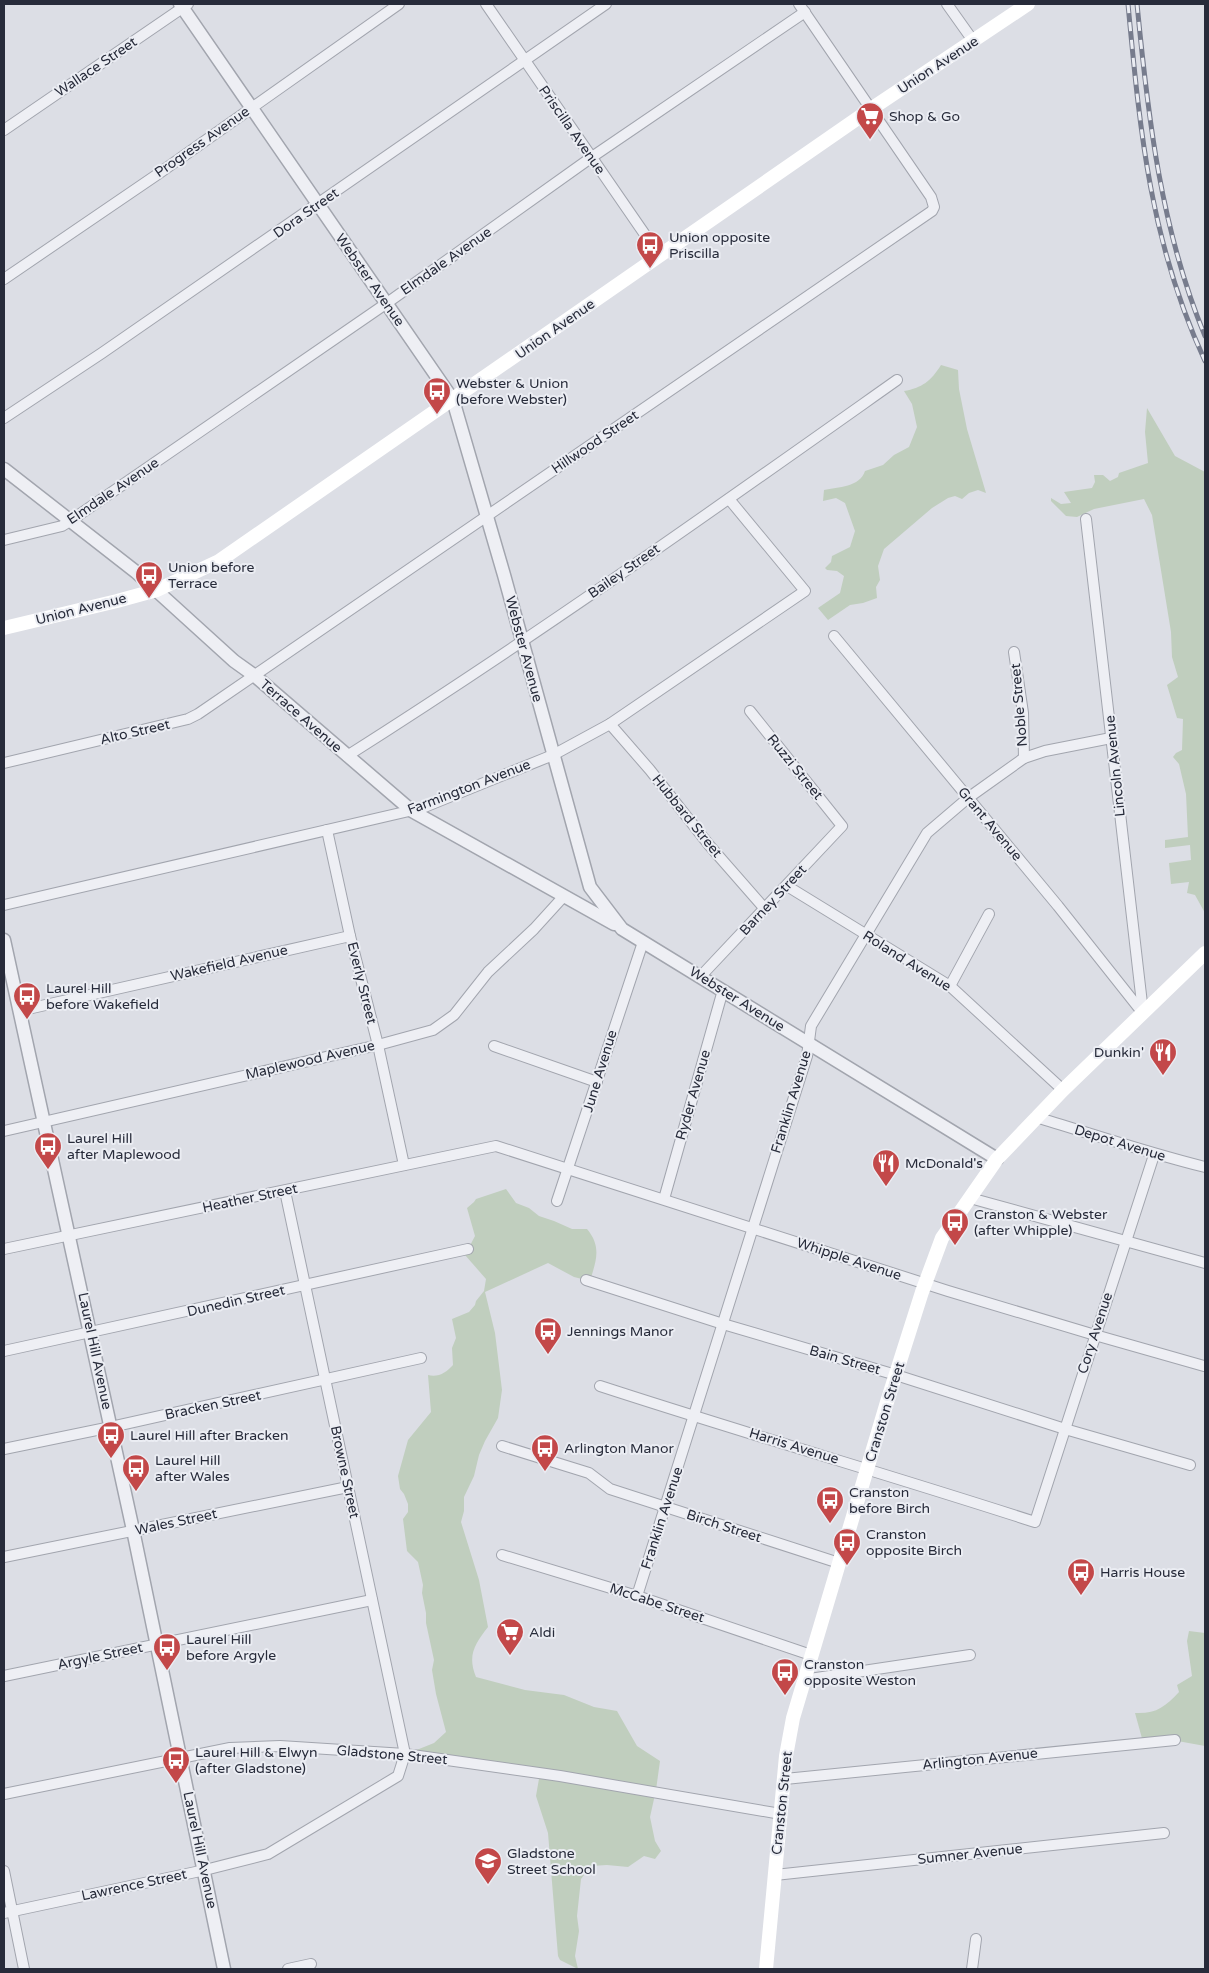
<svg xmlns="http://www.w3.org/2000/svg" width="1209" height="1973" viewBox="0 0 1209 1973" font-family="'Varela Round',sans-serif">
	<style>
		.green { fill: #c0cebe }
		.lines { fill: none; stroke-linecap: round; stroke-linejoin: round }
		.minor-casing { stroke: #a2a5ae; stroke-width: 12 }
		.tertiary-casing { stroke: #a2a5ae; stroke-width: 15 }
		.minor { stroke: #eeeff4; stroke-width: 10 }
		.tertiary { stroke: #eeeff4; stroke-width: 12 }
		.secondary { stroke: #fff; stroke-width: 14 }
		.rail-casing { stroke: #777c8d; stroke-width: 5 }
		.rail { stroke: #ebedf3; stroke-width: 3; stroke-dasharray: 9; stroke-linecap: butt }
		.labels { text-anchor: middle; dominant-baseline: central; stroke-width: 4; stroke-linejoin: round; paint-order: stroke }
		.street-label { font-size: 14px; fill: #272b3a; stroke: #ebedf3 }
		.poi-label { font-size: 14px; fill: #272b3a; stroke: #ebedf3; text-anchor: start }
	</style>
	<rect width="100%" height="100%" fill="#dcdee5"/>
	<g class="green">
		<path d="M941,365L958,370L959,389L967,429L986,493L978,490L969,493L962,499L955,496L948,498L932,508L884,549L878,566L880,580L876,587L877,598L863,603L850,605L828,620L818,608L840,593L844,576L837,571L827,570L825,568L831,562L832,556L850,547L855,531L845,503L836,498L823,501L824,490C838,487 860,487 865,471L883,465L894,455L909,447L917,427L912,404L904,391C922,388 931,381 941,365Z"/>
		<path d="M1147,408L1175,456L1205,472V913L1195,895L1187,893L1189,882L1171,884L1169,863L1191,860L1190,845L1165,848V840L1188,837L1186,794L1179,764L1173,757L1176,753L1182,750L1183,719L1177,718L1167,685L1178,677L1172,657L1171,632L1152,515L1144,499L1094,509L1077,517L1066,516L1051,501V498L1061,504L1071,503L1064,492L1092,488L1095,482L1094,475H1103L1110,481L1118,477L1119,473L1148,463L1145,432Z"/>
		<path d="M506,1189L516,1203L529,1208L539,1216L554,1221L572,1229H587C602,1247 596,1261 590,1281L574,1277L548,1263L485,1292L495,1333L502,1390L498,1418L485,1441L479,1455L474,1476L464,1497V1511L461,1522L479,1580L488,1627C475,1644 467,1655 476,1677L525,1690L564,1695L594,1707L617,1711L637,1746L660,1761L656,1790L650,1817L655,1841L661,1851L655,1859L644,1856L628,1867L607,1865L591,1866L581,1879L577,1916L579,1931L575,1956L578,1969L560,1960L558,1956L548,1833L536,1796L540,1773L409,1753L434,1743L446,1732L436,1694L432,1670L434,1660L426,1623V1613L422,1593L423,1585L418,1562L407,1551L403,1519L408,1512V1504L404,1494L400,1489L398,1476L408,1440L431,1412L428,1375C438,1378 447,1372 453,1365L452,1348L456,1338L452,1319L469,1312L475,1305L476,1301L484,1291L486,1279L465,1255L475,1236L467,1208L474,1202L476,1199Z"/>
		<path d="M1189,1631L1205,1633V1746L1172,1740L1143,1742L1135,1713C1156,1714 1165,1707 1179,1692L1177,1685L1192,1676L1187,1641Z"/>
	</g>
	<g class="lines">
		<g class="minor-casing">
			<g id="minor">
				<path d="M486,4L659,255"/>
				<path d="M947,4L974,42"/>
				<path d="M4,130L188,4"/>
				<path d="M4,279L158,174L399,4"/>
				<path d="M4,418L102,353L606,4"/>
				<path d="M1086,519L1143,1012"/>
				<path d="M4,540L62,526L70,521L387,303L592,157L805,12"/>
				<path d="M834,636L1058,906L1142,1012"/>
				<path d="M1014,652L1023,713L1024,758"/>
				<path d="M610,724L650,770L709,845L765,909"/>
				<path d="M347,756C535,637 716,508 897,380"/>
				<path d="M4,763L188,719L198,714L932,211L934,207L931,197L799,4"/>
				<path d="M327,830L350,936L378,1045L404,1165"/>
				<path d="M787,886L950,986L1063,1090"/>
				<path d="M4,905L422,808L553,755L610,724L805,591L729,499"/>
				<path d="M700,977L842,826L750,711"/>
				<path d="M950,986L989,914"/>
				<path d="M19,1011L350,936"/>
				<path d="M494,1046L597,1082"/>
				<path d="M1036,1117C1092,1134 1148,1153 1205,1167"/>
				<path d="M4,1131L378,1045L433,1030L454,1015L488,972L534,929L564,896"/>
				<path d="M970,1198L1205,1263"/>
				<path d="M664,1199L723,990"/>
				<path d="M557,1201L643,942"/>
				<path d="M4,1249L496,1146L948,1291L1095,1335L1204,1366"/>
				<path d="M586,1280L723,1324L896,1375L1065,1429L1190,1465"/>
				<path d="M4,1351L468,1249"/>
				<path d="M600,1386C744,1433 890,1475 1035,1522L1154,1155"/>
				<path d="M502,1446L589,1473L610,1489L839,1563"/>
				<path d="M4,1449L111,1427L421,1358"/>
				<path d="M502,1555L637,1596L811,1655"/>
				<path d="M4,1557L348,1487"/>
				<path d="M637,1596L807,1056L811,1026L927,833L968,798L1024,758L1045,751L1111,738"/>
				<path d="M4,1676L372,1600"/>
				<path d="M803,1680L970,1655"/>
				<path d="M785,1779L1175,1740"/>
				<path d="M4,1794L230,1748L280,1746L405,1754L560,1776L781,1814"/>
				<path d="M4,1871L24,1969"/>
				<path d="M775,1875L1164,1833"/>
				<path d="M4,1913L205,1870L268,1854L398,1776L405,1754L285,1191"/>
				<path d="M288,1969L311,1964"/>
				<path d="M972,1969L976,1939"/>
			</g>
		</g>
		<g class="tertiary-casing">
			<g id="tertiary">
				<path d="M180,4L453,400L504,575L590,887L622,929L997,1159"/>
				<path d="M4,469L136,572L234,661L255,676L412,811L614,924"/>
				<path d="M4,940L133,1530L224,1969"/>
			</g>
		</g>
		<use href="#minor" class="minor"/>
		<use href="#tertiary" class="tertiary"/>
		<g class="secondary">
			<path d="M4,628L117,601L157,590L219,561L871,109L1028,4"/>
			<path d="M766,1969L786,1756L793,1718L887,1402L922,1292L942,1238L997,1159L1063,1090L1205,953"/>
		</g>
		<g class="rail-casing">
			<g id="rail">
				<path d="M1128,4C1140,131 1150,242 1205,361"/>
				<path d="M1137,4C1148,117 1161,230 1205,336"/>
			</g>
		</g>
		<use href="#rail" class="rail"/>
	</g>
	<defs>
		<g id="supermarket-pin" transform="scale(1.4375)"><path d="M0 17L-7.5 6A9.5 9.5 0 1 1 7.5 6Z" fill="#c34849" stroke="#ebedf3"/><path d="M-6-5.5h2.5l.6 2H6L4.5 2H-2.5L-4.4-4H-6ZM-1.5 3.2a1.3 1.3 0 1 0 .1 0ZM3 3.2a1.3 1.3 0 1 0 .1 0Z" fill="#fff"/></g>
		<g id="bus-pin" transform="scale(1.4375)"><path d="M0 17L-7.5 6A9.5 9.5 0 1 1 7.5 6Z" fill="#c34849" stroke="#ebedf3"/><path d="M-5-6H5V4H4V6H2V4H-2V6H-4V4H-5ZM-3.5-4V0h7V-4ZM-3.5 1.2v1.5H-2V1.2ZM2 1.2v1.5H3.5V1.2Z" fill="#fff"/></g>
		<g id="restaurant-pin" transform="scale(1.4375)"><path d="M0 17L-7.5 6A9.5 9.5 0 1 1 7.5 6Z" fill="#c34849" stroke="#ebedf3"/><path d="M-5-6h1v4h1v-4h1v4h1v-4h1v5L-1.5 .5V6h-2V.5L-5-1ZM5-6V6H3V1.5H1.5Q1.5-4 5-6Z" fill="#fff"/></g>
		<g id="school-pin" transform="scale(1.4375)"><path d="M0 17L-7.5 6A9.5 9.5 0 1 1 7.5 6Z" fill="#c34849" stroke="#ebedf3"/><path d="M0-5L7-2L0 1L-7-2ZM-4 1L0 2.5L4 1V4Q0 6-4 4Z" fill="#fff"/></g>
	</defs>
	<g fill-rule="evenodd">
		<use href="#supermarket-pin" x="870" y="116"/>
		<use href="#bus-pin" x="650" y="245"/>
		<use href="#bus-pin" x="437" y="391"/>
		<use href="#bus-pin" x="149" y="575"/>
		<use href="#bus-pin" x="27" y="996"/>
		<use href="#restaurant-pin" x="1163" y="1052"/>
		<use href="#bus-pin" x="48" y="1146"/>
		<use href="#restaurant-pin" x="886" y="1163"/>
		<use href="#bus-pin" x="955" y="1222"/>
		<use href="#bus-pin" x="548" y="1331"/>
		<use href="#bus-pin" x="111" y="1435"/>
		<use href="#bus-pin" x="545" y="1448"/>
		<use href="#bus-pin" x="136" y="1468"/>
		<use href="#bus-pin" x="830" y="1500"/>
		<use href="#bus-pin" x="847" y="1542"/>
		<use href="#bus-pin" x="1081" y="1572"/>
		<use href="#supermarket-pin" x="510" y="1632"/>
		<use href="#bus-pin" x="167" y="1647"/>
		<use href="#bus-pin" x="785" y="1672"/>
		<use href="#bus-pin" x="176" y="1760"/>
		<use href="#school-pin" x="488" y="1861"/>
	</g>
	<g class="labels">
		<g class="street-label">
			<text transform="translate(938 65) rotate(-33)">Union Avenue</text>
			<text transform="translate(96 67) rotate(-34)">Wallace Street</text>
			<text transform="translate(572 130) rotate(55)">Priscilla Avenue</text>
			<text transform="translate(202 142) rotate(-35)">Progress Avenue</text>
			<text transform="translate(306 213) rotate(-35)">Dora Street</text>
			<text transform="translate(446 261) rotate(-35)">Elmdale Avenue</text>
			<text transform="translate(370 280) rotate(55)">Webster Avenue</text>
			<text transform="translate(555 329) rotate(-35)">Union Avenue</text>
			<text transform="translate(595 442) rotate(-34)">Hillwood Street</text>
			<text transform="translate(113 491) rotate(-34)">Elmdale Avenue</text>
			<text transform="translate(624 571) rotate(-35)">Bailey Street</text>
			<text transform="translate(81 609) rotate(-14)">Union Avenue</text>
			<text transform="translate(524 649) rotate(75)">Webster Avenue</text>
			<text transform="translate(1019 705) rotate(-95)">Noble Street</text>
			<text transform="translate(301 716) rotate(41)">Terrace Avenue</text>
			<text transform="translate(135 732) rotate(-13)">Alto Street</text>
			<text transform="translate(1115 766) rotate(-96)">Lincoln Avenue</text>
			<text transform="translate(795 767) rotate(51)">Ruzzi Street</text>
			<text transform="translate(469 787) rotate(-21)">Farmington Avenue</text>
			<text transform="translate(687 816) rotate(51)">Hubbard Street</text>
			<text transform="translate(990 824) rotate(50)">Grant Avenue</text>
			<text transform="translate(773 900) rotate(-47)">Barney Street</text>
			<text transform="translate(907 961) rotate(32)">Roland Avenue</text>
			<text transform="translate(229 963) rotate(-13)">Wakefield Avenue</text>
			<text transform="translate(362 983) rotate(76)">Everly Street</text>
			<text transform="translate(737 999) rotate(32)">Webster Avenue</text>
			<text transform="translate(310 1060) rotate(-13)">Maplewood Avenue</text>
			<text transform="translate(600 1071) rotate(-73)">June Avenue</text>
			<text transform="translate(693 1095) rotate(-74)">Ryder Avenue</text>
			<text transform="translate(791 1102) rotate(-73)">Franklin Avenue</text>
			<text transform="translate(1120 1143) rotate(17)">Depot Avenue</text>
			<text transform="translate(250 1198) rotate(-12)">Heather Street</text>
			<text transform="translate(849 1259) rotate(18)">Whipple Avenue</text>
			<text transform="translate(236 1301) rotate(-13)">Dunedin Street</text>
			<text transform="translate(1095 1333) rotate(-72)">Cory Avenue</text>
			<text transform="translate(95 1351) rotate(78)">Laurel Hill Avenue</text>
			<text transform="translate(845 1360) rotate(16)">Bain Street</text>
			<text transform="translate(213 1405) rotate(-12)">Bracken Street</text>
			<text transform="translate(885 1412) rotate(-73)">Cranston Street</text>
			<text transform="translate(794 1446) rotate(17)">Harris Avenue</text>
			<text transform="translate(345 1472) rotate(78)">Browne Street</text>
			<text transform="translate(662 1518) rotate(-72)">Franklin Avenue</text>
			<text transform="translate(176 1522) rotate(-12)">Wales Street</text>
			<text transform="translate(724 1526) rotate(18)">Birch Street</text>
			<text transform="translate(657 1603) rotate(18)">McCabe Street</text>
			<text transform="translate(100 1656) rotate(-12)">Argyle Street</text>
			<text transform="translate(392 1755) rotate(5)">Gladstone Street</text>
			<text transform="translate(980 1759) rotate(-6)">Arlington Avenue</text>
			<text transform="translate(782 1803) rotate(-84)">Cranston Street</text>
			<text transform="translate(200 1850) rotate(78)">Laurel Hill Avenue</text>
			<text transform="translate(970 1854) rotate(-6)">Sumner Avenue</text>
			<text transform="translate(134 1885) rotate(-12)">Lawrence Street</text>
		</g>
		<g class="poi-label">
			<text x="889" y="116">Shop &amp; Go</text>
			<text x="669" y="237">Union opposite<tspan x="669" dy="16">Priscilla</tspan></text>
			<text x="456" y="383">Webster &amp; Union<tspan x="456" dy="16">(before Webster)</tspan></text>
			<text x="168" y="567">Union before<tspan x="168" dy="16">Terrace</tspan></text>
			<text x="46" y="988">Laurel Hill<tspan x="46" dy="16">before Wakefield</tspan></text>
			<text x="1144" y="1052" text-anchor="end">Dunkin'</text>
			<text x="67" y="1138">Laurel Hill<tspan x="67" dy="16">after Maplewood</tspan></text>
			<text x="905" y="1163">McDonald's</text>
			<text x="974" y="1214">Cranston &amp; Webster<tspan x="974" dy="16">(after Whipple)</tspan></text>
			<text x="567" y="1331">Jennings Manor</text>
			<text x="130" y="1435">Laurel Hill after Bracken</text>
			<text x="564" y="1448">Arlington Manor</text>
			<text x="155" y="1460">Laurel Hill<tspan x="155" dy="16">after Wales</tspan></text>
			<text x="849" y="1492">Cranston<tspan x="849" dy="16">before Birch</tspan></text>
			<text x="866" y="1534">Cranston<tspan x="866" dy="16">opposite Birch</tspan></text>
			<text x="1100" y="1572">Harris House</text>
			<text x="529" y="1632">Aldi</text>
			<text x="186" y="1639">Laurel Hill<tspan x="186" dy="16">before Argyle</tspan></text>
			<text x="804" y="1664">Cranston<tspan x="804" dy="16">opposite Weston</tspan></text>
			<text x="195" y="1752">Laurel Hill &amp; Elwyn<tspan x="195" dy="16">(after Gladstone)</tspan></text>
			<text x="507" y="1853">Gladstone<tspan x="507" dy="16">Street School</tspan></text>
		</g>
	</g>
	<rect width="1209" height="1973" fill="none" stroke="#272b3a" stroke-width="10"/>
</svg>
